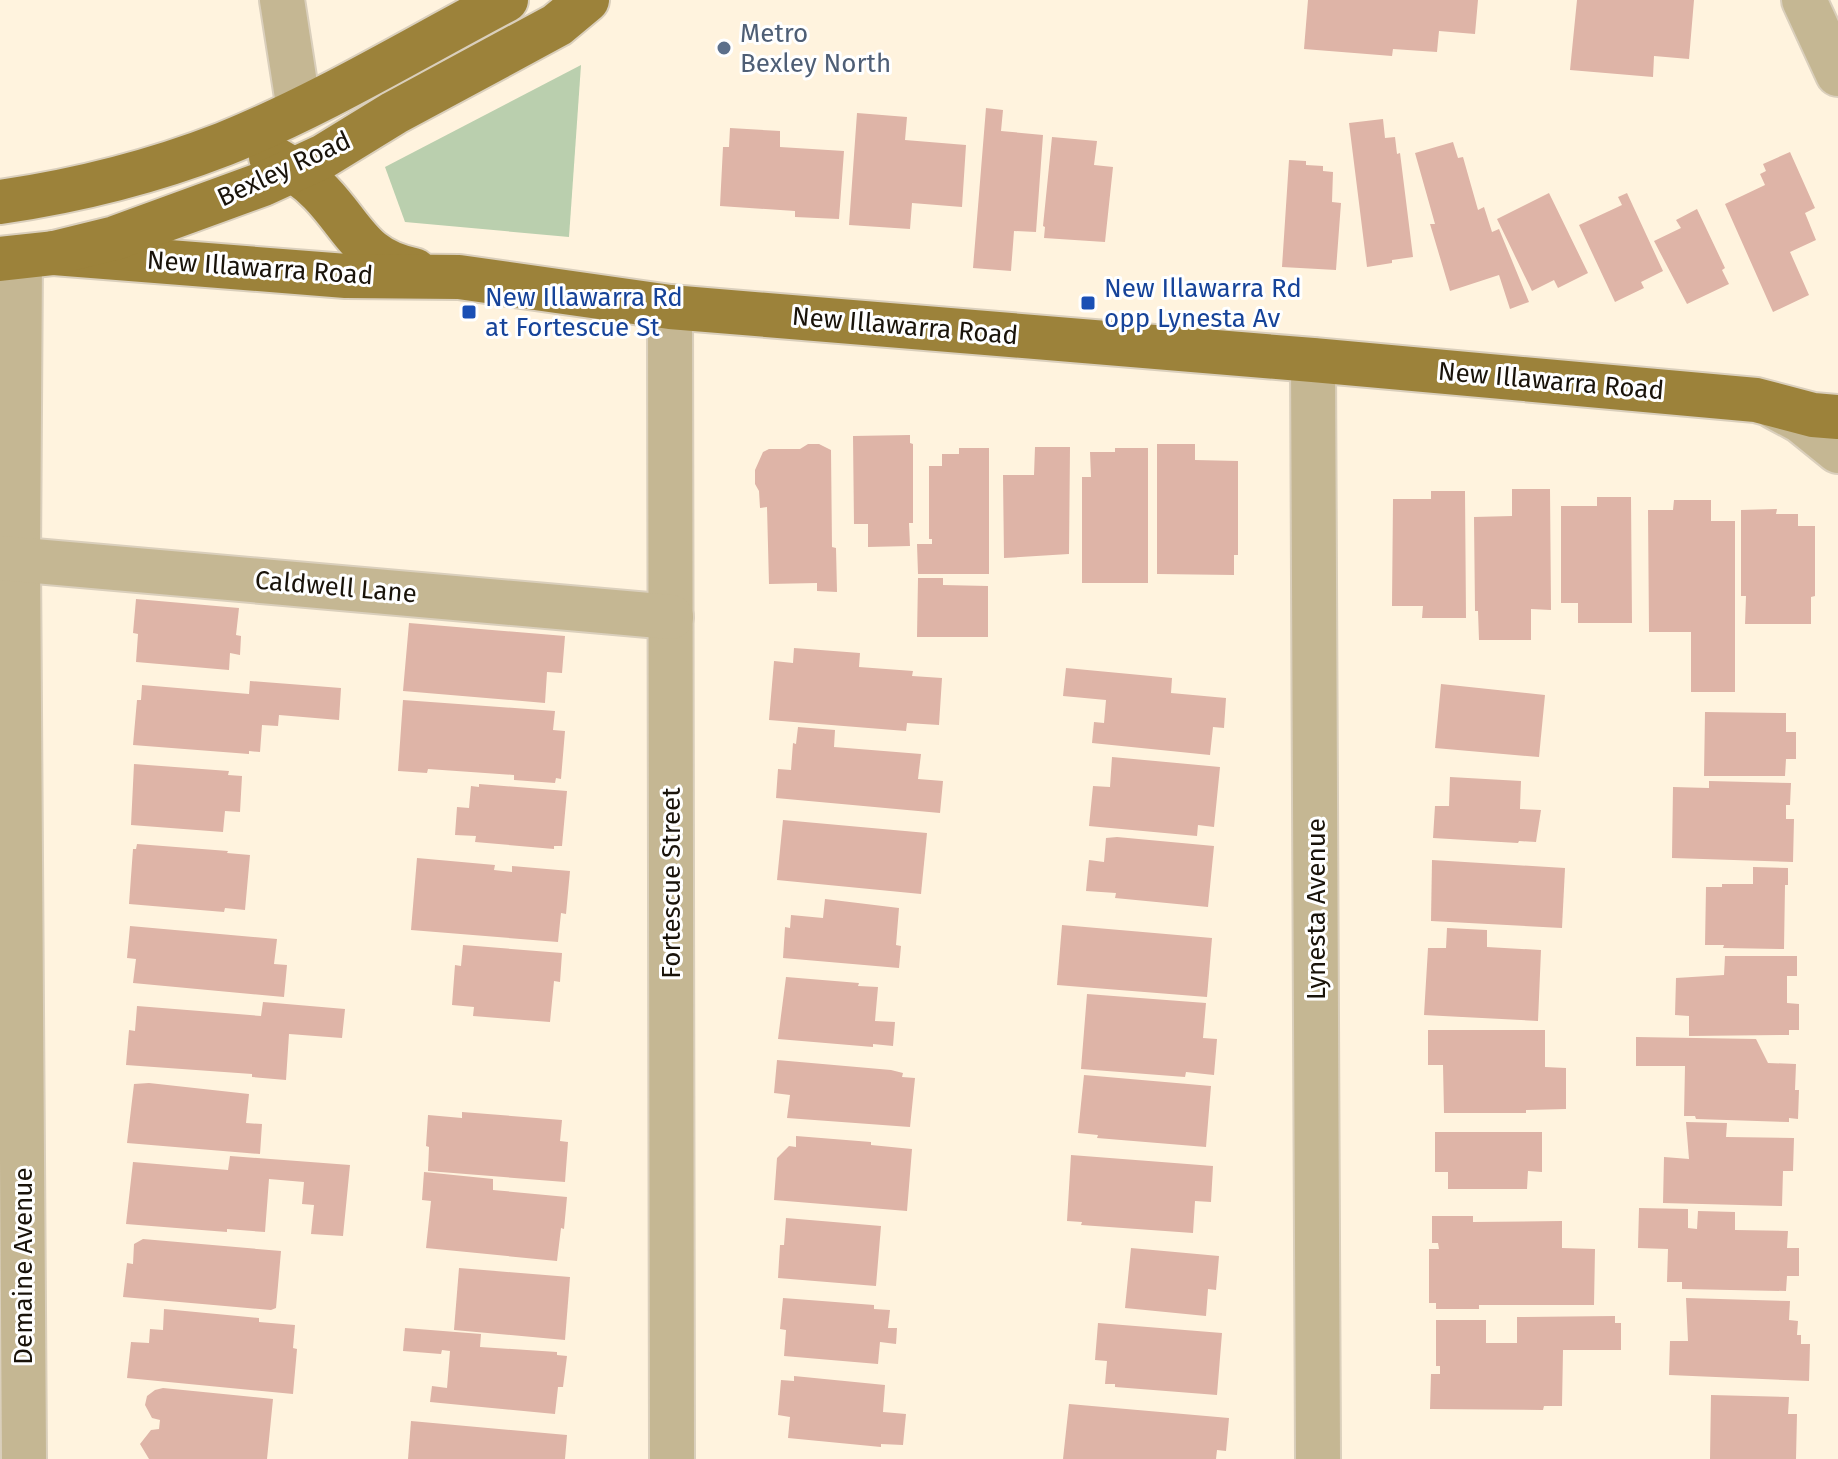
<svg xmlns="http://www.w3.org/2000/svg" width="1838" height="1459" viewBox="0 0 1838 1459" font-family="'Fira Sans',sans-serif">
	<style>
		.green { fill: #bacfae }
		.building { fill: #deb4a7 }
		.lines { fill: none; stroke-linecap: round; stroke-linejoin: round }
		.minor-casing { stroke: #dacfbc; stroke-width: 48 }
		.major-casing { stroke: #dacfbc; stroke-width: 48 }
		.minor { stroke: #c5b793; stroke-width: 44 }
		.major { stroke: #9c823a; stroke-width: 44 }
		.service-dot { fill: #5c6f8a; stroke: #fff; stroke-width: 3 }
		.transit-dot { fill: #1a4fb4; stroke: #fff; stroke-width: 3 }
		.labels { text-anchor: middle; dominant-baseline: central; stroke-width: 6; stroke-linejoin: round; paint-order: stroke }
		.service-label { font-size: 26px; fill: #4e5e75; stroke: #fff; text-anchor: start }
		.street-label { font-size: 26px; fill: #19130a; stroke: #fff }
		.transit-label { font-size: 26px; fill: #164399; stroke: #fff; text-anchor: start }
	</style>
	<rect width="100%" height="100%" fill="#fff3de"/>
	<path class="green" d="M581,65L569,237L405,222L385,167Z"/>
	<g class="building">
		<path d="M1308,0H1478L1475,34L1439,31L1437,52L1393,49L1392,56L1304,49Z"/>
		<path d="M1577,0H1694L1689,59L1654,56L1653,77L1570,70Z"/>
		<path d="M986,108L1003,110L1001,131L1043,135L1036,232L1014,231L1011,271L973,268Z"/>
		<path d="M857,113L907,117L905,140L966,145L962,207L912,203L910,229L849,225Z"/>
		<path d="M1383,119L1385,138L1395,137L1397,154L1400,153L1413,257L1392,260V263L1367,267L1349,123Z"/>
		<path d="M730,128L780,131V147L844,151L839,219L795,217V211L720,206L723,147H729Z"/>
		<path d="M1052,137L1097,141L1094,165L1113,167L1105,242L1044,238L1045,227L1043,226Z"/>
		<path d="M1453,142L1458,158L1463,157L1478,210L1484,207L1492,232L1499,229L1529,302L1510,309L1499,275L1450,291L1430,224H1435L1415,153Z"/>
		<path d="M1790,152L1815,208L1805,213L1816,240L1790,252L1809,295L1773,312L1725,204L1765,185L1760,174L1766,171L1763,164Z"/>
		<path d="M1289,160L1306,161V165L1323,166V171L1333,172L1332,202L1341,203L1336,270L1282,267Z"/>
		<path d="M1549,193L1588,273L1558,288L1554,280L1532,291L1497,219Z"/>
		<path d="M1627,193L1663,271L1641,282L1644,288L1615,302L1579,225L1622,205L1618,197Z"/>
		<path d="M1697,209L1725,268L1722,270L1729,284L1687,304L1654,241L1681,228L1676,220Z"/>
		<path d="M910,435V443L913,444V523H909L910,546L868,547V524H854L853,436Z"/>
		<path d="M808,444H819L831,450L832,547L836,548L837,592L817,591V583L769,584L767,507L760,508L759,491L755,484V470L763,452L769,449H800Z"/>
		<path d="M1157,444H1195V460L1238,461V555H1234V575L1157,574Z"/>
		<path d="M1035,447H1070L1069,554L1004,558L1003,475H1034Z"/>
		<path d="M959,448H989V574H918L917,544H932V539H929V466H942V454H959Z"/>
		<path d="M1115,448H1148V583H1082V477H1091L1090,452H1115Z"/>
		<path d="M1512,489H1550L1551,610L1531,609V640H1479L1478,611H1475L1474,517L1512,516Z"/>
		<path d="M1431,491H1465L1466,618H1422L1423,606H1392L1393,499H1431Z"/>
		<path d="M1597,497H1631L1632,623H1578V603H1561V506H1597Z"/>
		<path d="M1674,500H1711V521H1735V692H1691V632H1649L1648,510H1673Z"/>
		<path d="M1777,509L1776,514H1798V526H1815V596L1811,597V624H1745L1746,596H1741V510Z"/>
		<path d="M918,578H943V585L988,586V637H917Z"/>
		<path d="M136,599L239,608L236,635L241,636L240,655L230,653L229,670L136,662L138,634L133,633Z"/>
		<path d="M409,623L565,636L562,673L547,672L545,703L403,691Z"/>
		<path d="M794,648L860,653L859,667L913,671L912,676L942,678L939,725L907,723L906,731L769,720L774,661L793,663Z"/>
		<path d="M1066,668L1172,678L1171,693L1226,698L1224,728L1213,727L1210,755L1092,743L1094,722L1104,723L1106,700L1063,696Z"/>
		<path d="M250,681L341,688L339,720L279,715L278,726L262,725L260,752L249,751V754L133,745L137,700H141L142,685L249,694Z"/>
		<path d="M1441,684L1545,695L1539,757L1435,748Z"/>
		<path d="M403,700L555,711L553,730L565,731L561,779L556,778L555,783L514,780V775L428,769L427,773L398,771Z"/>
		<path d="M1705,712L1786,713V732H1796V759H1786L1785,776H1704Z"/>
		<path d="M798,727L835,730L834,747L921,754L918,779L943,781L940,813L776,798L778,769L791,770L793,743L796,744Z"/>
		<path d="M1112,757L1220,767L1214,827L1198,825L1197,836L1089,826L1093,786L1110,787Z"/>
		<path d="M134,764L229,771L228,775L242,776L240,812L225,811L223,832L131,825Z"/>
		<path d="M1450,777L1521,781L1520,809L1541,810L1536,842L1519,841L1518,843L1433,838L1435,806H1449Z"/>
		<path d="M1709,781L1791,783L1790,805H1786V819H1794L1793,862L1672,858L1673,787L1709,788Z"/>
		<path d="M479,784L567,791L562,846H554V849L475,842L476,836L455,835L457,807L469,808L471,786L479,787Z"/>
		<path d="M783,820L927,833L921,894L777,880Z"/>
		<path d="M1117,837L1214,846L1208,907L1115,898L1116,893L1086,891L1089,860L1104,862L1106,838Z"/>
		<path d="M137,844L228,851L227,853L250,855L245,910L225,908L224,912L129,904L133,849H136Z"/>
		<path d="M417,858L495,865L494,870L512,872V866L570,871L566,914L561,913L558,942L411,930Z"/>
		<path d="M1432,860L1565,868L1562,928L1431,921Z"/>
		<path d="M1753,867L1788,868V885H1785L1784,949L1723,948L1724,945H1705L1706,887H1722V884H1753Z"/>
		<path d="M825,899L899,908L896,945L901,946L899,968L783,958L785,927L790,928L791,915L823,918Z"/>
		<path d="M1062,925L1212,938L1207,997L1057,985Z"/>
		<path d="M130,926L277,939L274,964L287,965L284,997L133,983L136,959L127,958Z"/>
		<path d="M1447,928L1487,930V947L1541,950L1538,1021L1424,1015L1428,948H1446Z"/>
		<path d="M463,945L562,953L560,982L554,981L550,1022L473,1016L474,1007L452,1005L455,965L461,966Z"/>
		<path d="M1725,956H1797V976H1787V1003L1799,1004V1030H1789V1035L1689,1036V1016L1675,1015L1676,978L1724,975Z"/>
		<path d="M786,977L859,983L858,986L878,987L875,1021L895,1022L893,1046L873,1044V1047L778,1039Z"/>
		<path d="M1087,994L1206,1003L1203,1038L1217,1039L1214,1075L1186,1072L1185,1077L1081,1069Z"/>
		<path d="M263,1002L345,1009L342,1038L289,1034L286,1080L252,1077V1074L126,1065L129,1030L135,1031L137,1006L261,1016Z"/>
		<path d="M1428,1030H1545V1067L1566,1068V1109L1526,1110V1113H1444L1443,1065H1428Z"/>
		<path d="M1636,1037L1756,1039L1768,1063L1796,1064L1795,1090H1799L1798,1119L1789,1118V1122L1696,1119L1695,1116H1684L1685,1066H1636Z"/>
		<path d="M777,1060L891,1070L903,1073L902,1077L915,1078L910,1127L787,1118L790,1095L774,1093Z"/>
		<path d="M1084,1075L1211,1086L1206,1147L1097,1138L1098,1135L1078,1133Z"/>
		<path d="M149,1083L249,1094L246,1123L262,1124L260,1154L127,1143L134,1084Z"/>
		<path d="M462,1112L562,1120L560,1141L568,1142L565,1182L428,1171L429,1147L426,1146L428,1115L462,1118Z"/>
		<path d="M1686,1122L1727,1123L1726,1137L1794,1138L1793,1171H1783L1782,1206L1663,1203L1664,1157L1689,1159Z"/>
		<path d="M1435,1132H1542V1172L1528,1171L1527,1189H1448V1172H1435Z"/>
		<path d="M796,1136L871,1142V1145L912,1149L907,1211L774,1200L777,1158L789,1146L796,1147Z"/>
		<path d="M1071,1155L1213,1166L1211,1202L1195,1201L1193,1233L1081,1225L1082,1222L1067,1221Z"/>
		<path d="M230,1156L350,1165L343,1236L311,1234L314,1205L302,1204L304,1182L269,1179L265,1232L227,1229V1232L126,1224L133,1162L228,1170Z"/>
		<path d="M424,1172L493,1179V1190L567,1197L564,1229L561,1228L557,1261L426,1248L431,1201L422,1200Z"/>
		<path d="M1639,1208L1688,1209V1228L1697,1229L1698,1211L1735,1212V1230L1788,1231L1787,1248H1799V1276H1787L1786,1291L1682,1289V1282H1667L1668,1249L1638,1248Z"/>
		<path d="M1432,1216H1473V1222L1562,1221V1248L1595,1249L1594,1305H1479V1309H1436V1303H1429V1249H1439L1438,1243H1432Z"/>
		<path d="M786,1218L881,1226L876,1286L778,1278L780,1245H784Z"/>
		<path d="M143,1239L281,1251L276,1308L271,1310L123,1297L127,1263L133,1264L134,1244Z"/>
		<path d="M1131,1248L1219,1256L1216,1290L1208,1289L1206,1316L1125,1308Z"/>
		<path d="M459,1268L570,1277L565,1340L454,1330Z"/>
		<path d="M783,1298L874,1305V1309L890,1310L888,1328H897L896,1344L880,1342L878,1364L784,1356L786,1330L780,1329Z"/>
		<path d="M1686,1298L1790,1301L1789,1320L1798,1321L1797,1335H1801V1344H1810L1809,1381L1669,1375L1670,1341H1688Z"/>
		<path d="M164,1309L259,1318V1322L295,1325L293,1348L297,1349L293,1394L127,1378L131,1342L149,1343L150,1329L163,1330Z"/>
		<path d="M1615,1316V1323H1621V1350H1563L1562,1406H1544L1543,1410L1430,1409L1431,1374H1440V1366H1436V1320H1486V1343H1517V1317Z"/>
		<path d="M1098,1323L1222,1333L1217,1395L1115,1387V1384H1105L1107,1361L1095,1360Z"/>
		<path d="M405,1328L481,1334L480,1347L557,1352V1355L567,1356L563,1387H558L555,1414L430,1402L432,1386L447,1388L450,1351L442,1350L441,1354L403,1351Z"/>
		<path d="M794,1376L885,1385L883,1412L906,1414L903,1445L881,1444V1447L788,1438L790,1417L778,1415L781,1380L794,1381Z"/>
		<path d="M163,1388L273,1399L267,1459H149L140,1444L151,1430L159,1429L160,1420L152,1418L145,1405L147,1396L155,1390Z"/>
		<path d="M1711,1395L1789,1397L1788,1414H1797L1796,1459H1710Z"/>
		<path d="M1069,1404L1229,1418L1226,1451L1217,1450L1216,1459H1063Z"/>
		<path d="M411,1421L567,1435L565,1459H408Z"/>
	</g>
	<g class="lines">
		<g class="minor-casing">
			<g id="minor">
				<path d="M282,0L299,110"/>
				<path d="M1804,0L1838,74"/>
				<path d="M20,257L18,559L24,1459"/>
				<path d="M670,307L672,1459"/>
				<path d="M1313,360L1318,1459"/>
				<path d="M1775,407L1801,421L1838,451"/>
				<path d="M0,558L671,617"/>
			</g>
		</g>
		<g class="major-casing">
			<g id="major">
				<path d="M271,157C290,167 306,177 321,193C354,227 361,260 414,270"/>
				<path d="M0,202C76,191 152,172 224,144C321,105 413,49 506,0"/>
				<path d="M54,253L346,276L459,277L670,307L1313,360L1756,400L1813,415L1838,417"/>
				<path d="M0,259L54,253L115,238L263,184L324,156L394,113L557,25L587,0"/>
			</g>
		</g>
		<use href="#minor" class="minor"/>
		<use href="#major" class="major"/>
	</g>
	<circle class="service-dot" cx="724" cy="48" r="8"/>
	<g class="transit-dot">
		<rect x="1080" y="295" width="16" height="16" rx="4"/>
		<rect x="461" y="304" width="16" height="16" rx="4"/>
	</g>
	<g class="labels">
		<g class="service-label">
			<text x="740" y="33">Metro<tspan x="740" dy="30">Bexley North</tspan></text>
		</g>
		<g class="street-label">
			<text transform="translate(284 169) rotate(-25)">Bexley Road</text>
			<text transform="translate(260 268) rotate(4)">New Illawarra Road</text>
			<text transform="translate(905 326) rotate(5)">New Illawarra Road</text>
			<text transform="translate(1551 381) rotate(5)">New Illawarra Road</text>
			<text transform="translate(336 587) rotate(5)">Caldwell Lane</text>
			<text transform="translate(671 883) rotate(-90)">Fortescue Street</text>
			<text transform="translate(1316 909) rotate(-90)">Lynesta Avenue</text>
			<text transform="translate(23 1266) rotate(-90)">Demaine Avenue</text>
		</g>
		<g class="transit-label">
			<text x="1104" y="288">New Illawarra Rd<tspan x="1104" dy="30">opp Lynesta Av</tspan></text>
			<text x="485" y="297">New Illawarra Rd<tspan x="485" dy="30">at Fortescue St</tspan></text>
		</g>
	</g>
</svg>
